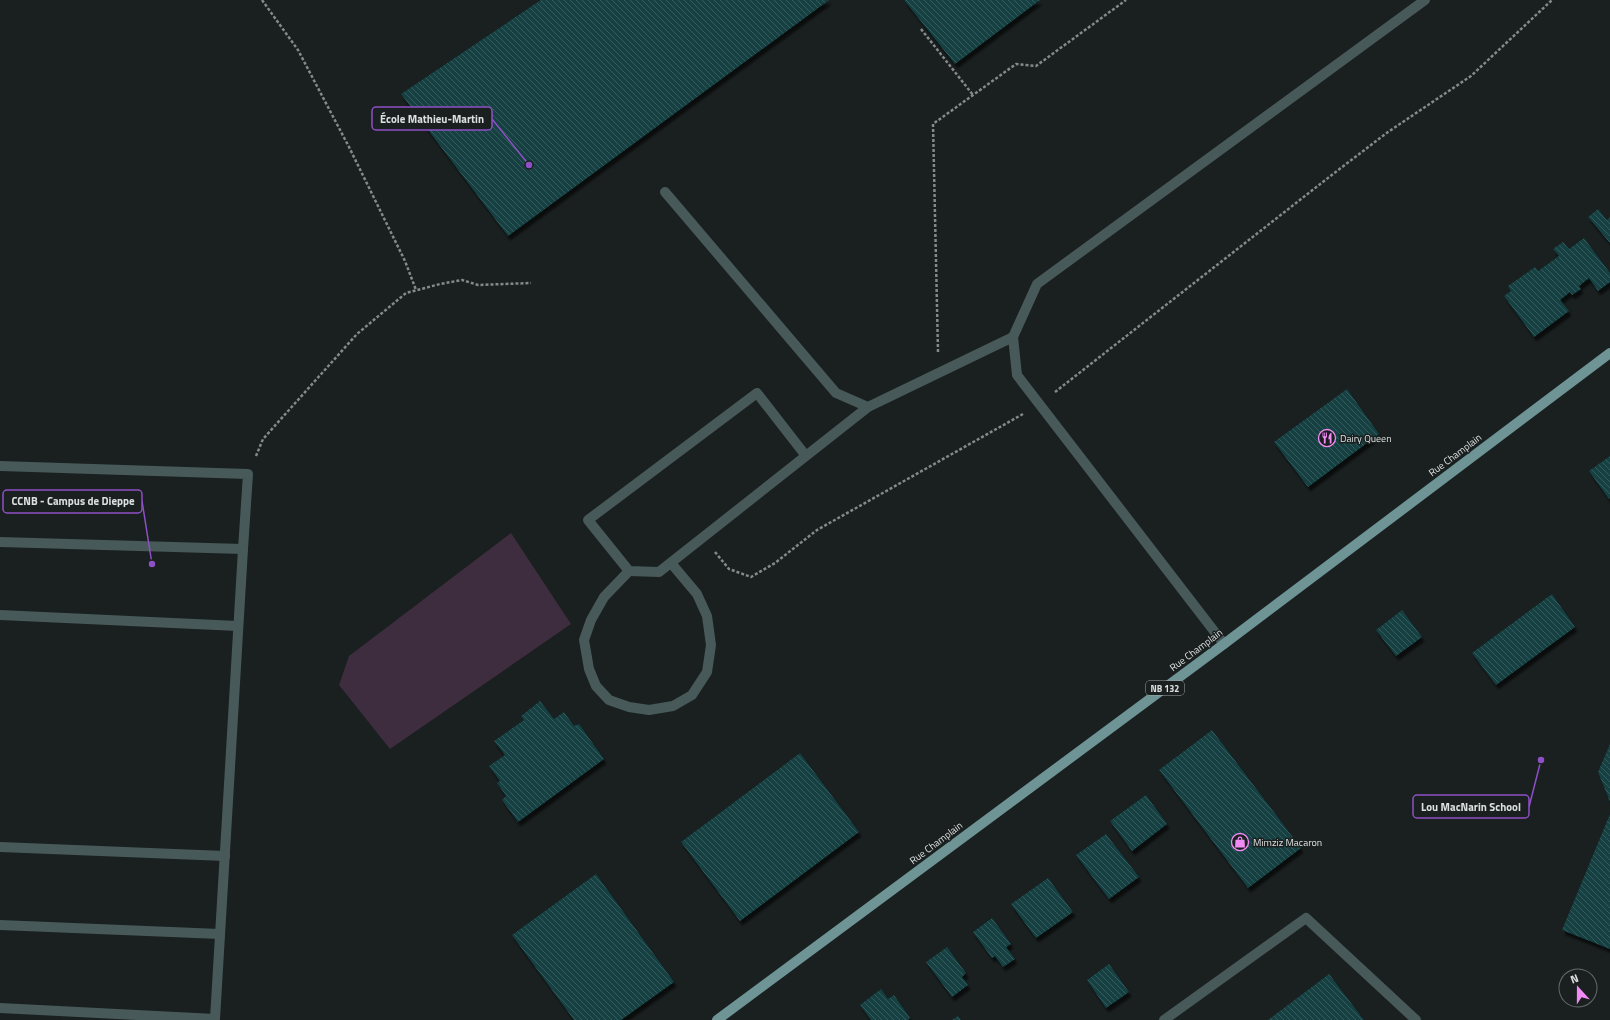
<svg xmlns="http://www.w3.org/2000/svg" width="1610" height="1020" viewBox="0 0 1610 1020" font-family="'Titillium Web',sans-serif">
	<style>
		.green { fill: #3e2d3e }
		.building { fill: url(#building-back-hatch); filter: url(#shadow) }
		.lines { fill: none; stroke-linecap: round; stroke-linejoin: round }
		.path { stroke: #848989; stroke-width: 2.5; stroke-dasharray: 3 2; stroke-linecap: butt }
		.lane { stroke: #475959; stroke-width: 10 }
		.primary { stroke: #6e9496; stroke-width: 10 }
		.labels { text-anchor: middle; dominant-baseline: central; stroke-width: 3; stroke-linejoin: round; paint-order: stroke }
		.shield { fill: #1a1f1f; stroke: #a2a6a6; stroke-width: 1 }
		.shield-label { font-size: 9px; font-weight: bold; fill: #dce0e0 }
		.poi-label { font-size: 10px; fill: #dce0e0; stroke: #1a1f1f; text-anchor: start }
		.street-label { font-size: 10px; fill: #dce0e0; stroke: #1a1f1f }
		.leader { fill: none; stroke: #8e50c6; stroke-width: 1.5 }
		.callout-dot { fill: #8e50c6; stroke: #1a1f1f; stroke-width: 1.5 }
		.callout { fill: #1a1f1f; stroke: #8e50c6; stroke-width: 1.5 }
		.callout-label { font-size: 11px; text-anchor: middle; font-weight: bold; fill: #dce0e0 }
	</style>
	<defs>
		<pattern id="building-back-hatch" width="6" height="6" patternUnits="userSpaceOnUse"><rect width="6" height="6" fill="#124042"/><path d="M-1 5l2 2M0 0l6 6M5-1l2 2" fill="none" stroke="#345b5d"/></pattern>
		<filter id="shadow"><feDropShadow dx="2.5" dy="4.5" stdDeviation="1" flood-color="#0009"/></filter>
	</defs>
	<rect width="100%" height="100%" fill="#1a1f1f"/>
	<path class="green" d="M511,533L571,624L390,749L339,685L349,656Z"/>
	<g class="building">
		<path d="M541,0H829L508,236L401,94Z"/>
		<path d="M904,0H1040L955,64Z"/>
		<path d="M1598,209L1607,220L1610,217V243L1588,217Z"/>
		<path d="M1584,238L1610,273V282L1598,291L1589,278L1579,286L1581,289L1572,295L1570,292L1560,300L1569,311L1534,337L1504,296L1511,291L1508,286L1535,267L1538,271L1559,256L1553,249L1563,242L1569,249Z"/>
		<path d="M1347,389L1379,434L1308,487L1274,442Z"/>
		<path d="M1610,456V498L1609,499L1589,471Z"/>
		<path d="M1552,594L1575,627L1496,685L1472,653Z"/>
		<path d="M1402,610L1422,637L1396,656L1376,630Z"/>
		<path d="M540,701L554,719L564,712L574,726L579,724L604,759L518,822L502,800L506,796L497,783L500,781L489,766L505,755L494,741L524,720L521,716Z"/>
		<path d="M1212,730L1301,848L1248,888L1159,770Z"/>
		<path d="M1610,744V802L1598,772Z"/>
		<path d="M800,753L859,832L740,921L681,842Z"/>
		<path d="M1146,795L1167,824L1132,851L1110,821Z"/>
		<path d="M1610,814V949L1562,930Z"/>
		<path d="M1106,834L1139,877L1109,899L1076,855Z"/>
		<path d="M596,874L674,982L621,1020H574L512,935Z"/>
		<path d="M1048,878L1073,912L1036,938L1011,904Z"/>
		<path d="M992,918L1011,944L1006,947L1015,959L1003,967L995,956L992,958L973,932Z"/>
		<path d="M947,947L966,973L962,977L968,985L952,997L926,962Z"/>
		<path d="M1109,964L1129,992L1106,1008L1087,980Z"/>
		<path d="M1329,974L1364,1020H1268Z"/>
		<path d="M881,989L888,999L894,995L910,1018L908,1020H871L860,1005Z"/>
		<path d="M958,1016L961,1020H952Z"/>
	</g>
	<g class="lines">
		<g class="path">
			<path d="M262,0L298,50L349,147L405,261L416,290"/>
			<path d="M921,29L973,95"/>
			<path d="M938,352L933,124L1016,64L1036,66L1126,0"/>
			<path d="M1055,392L1333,174L1388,132L1471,76L1552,0"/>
			<path d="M256,456L263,439L357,334L406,293L440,284L462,280L478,285L531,283"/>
			<path d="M715,552L729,569L751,577L775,563L817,530L1023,414"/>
		</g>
		<g class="lane">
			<path d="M665,192L836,393L868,407"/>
			<path d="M806,456L757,393L588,520L629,571L659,572L868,407L1013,337"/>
			<path d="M0,466L248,474L243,549L215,1019L0,1008"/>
			<path d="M0,542L243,549"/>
			<path d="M629,571L604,597L591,620L584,640L589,669L596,686L609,700L629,707L649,710L673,706L692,695L707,672L711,645L707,616L697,594L671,563"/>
			<path d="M0,615L238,626"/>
			<path d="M1224,644L1017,375L1013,337L1037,284L1425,0"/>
			<path d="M0,847L225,856"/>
			<path d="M0,925L220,934"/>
			<path d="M1164,1020L1306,918L1416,1020"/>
		</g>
		<path class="primary" d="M717,1020L1224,644L1610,353"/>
	</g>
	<defs>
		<g id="restaurant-ring" transform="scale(0.9)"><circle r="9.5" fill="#1a1f1f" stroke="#f18af4" stroke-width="1.5"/><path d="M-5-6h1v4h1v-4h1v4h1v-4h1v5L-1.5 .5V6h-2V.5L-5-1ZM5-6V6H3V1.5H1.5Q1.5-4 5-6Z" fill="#f18af4"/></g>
		<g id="shop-ring" transform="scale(0.9)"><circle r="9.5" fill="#1a1f1f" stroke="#f18af4" stroke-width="1.5"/><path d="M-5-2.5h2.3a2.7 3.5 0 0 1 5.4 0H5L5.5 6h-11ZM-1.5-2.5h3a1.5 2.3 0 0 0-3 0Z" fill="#f18af4"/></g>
	</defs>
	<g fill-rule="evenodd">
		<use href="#restaurant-ring" x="1327" y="438"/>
		<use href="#shop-ring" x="1240" y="842"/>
	</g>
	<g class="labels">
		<rect class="shield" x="1146" y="681" width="38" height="14" rx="3"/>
		<g class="shield-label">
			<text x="1165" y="688">NB 132</text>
		</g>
		<g class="poi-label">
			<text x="1340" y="438">Dairy Queen</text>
			<text x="1253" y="842">Mimziz Macaron</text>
		</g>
		<g class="street-label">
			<text transform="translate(1455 455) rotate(-37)">Rue Champlain</text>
			<text transform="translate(1196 650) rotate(-37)">Rue Champlain</text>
			<text transform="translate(936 843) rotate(-37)">Rue Champlain</text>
		</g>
	</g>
	<path class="leader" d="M529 165L492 119M152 564L142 501M1541 760L1529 807"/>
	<g class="callout-dot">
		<circle cx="529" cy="165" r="4"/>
		<circle cx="152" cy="564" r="4"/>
		<circle cx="1541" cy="760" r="4"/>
	</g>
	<g class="callout">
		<rect x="372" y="107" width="120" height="23" rx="4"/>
		<rect x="3" y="490" width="139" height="23" rx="4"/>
		<rect x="1413" y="795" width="116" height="23" rx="4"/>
	</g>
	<g class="callout-label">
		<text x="432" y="123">École Mathieu-Martin</text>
		<text x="73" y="505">CCNB - Campus de Dieppe</text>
		<text x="1471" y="811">Lou MacNarin School</text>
	</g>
	<g transform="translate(1578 988) rotate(339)"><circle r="19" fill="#1a1f1f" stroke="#686c6c"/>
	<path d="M0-3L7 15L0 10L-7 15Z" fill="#f18af4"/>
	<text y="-6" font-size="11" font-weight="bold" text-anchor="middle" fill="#dce0e0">N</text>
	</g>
</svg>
